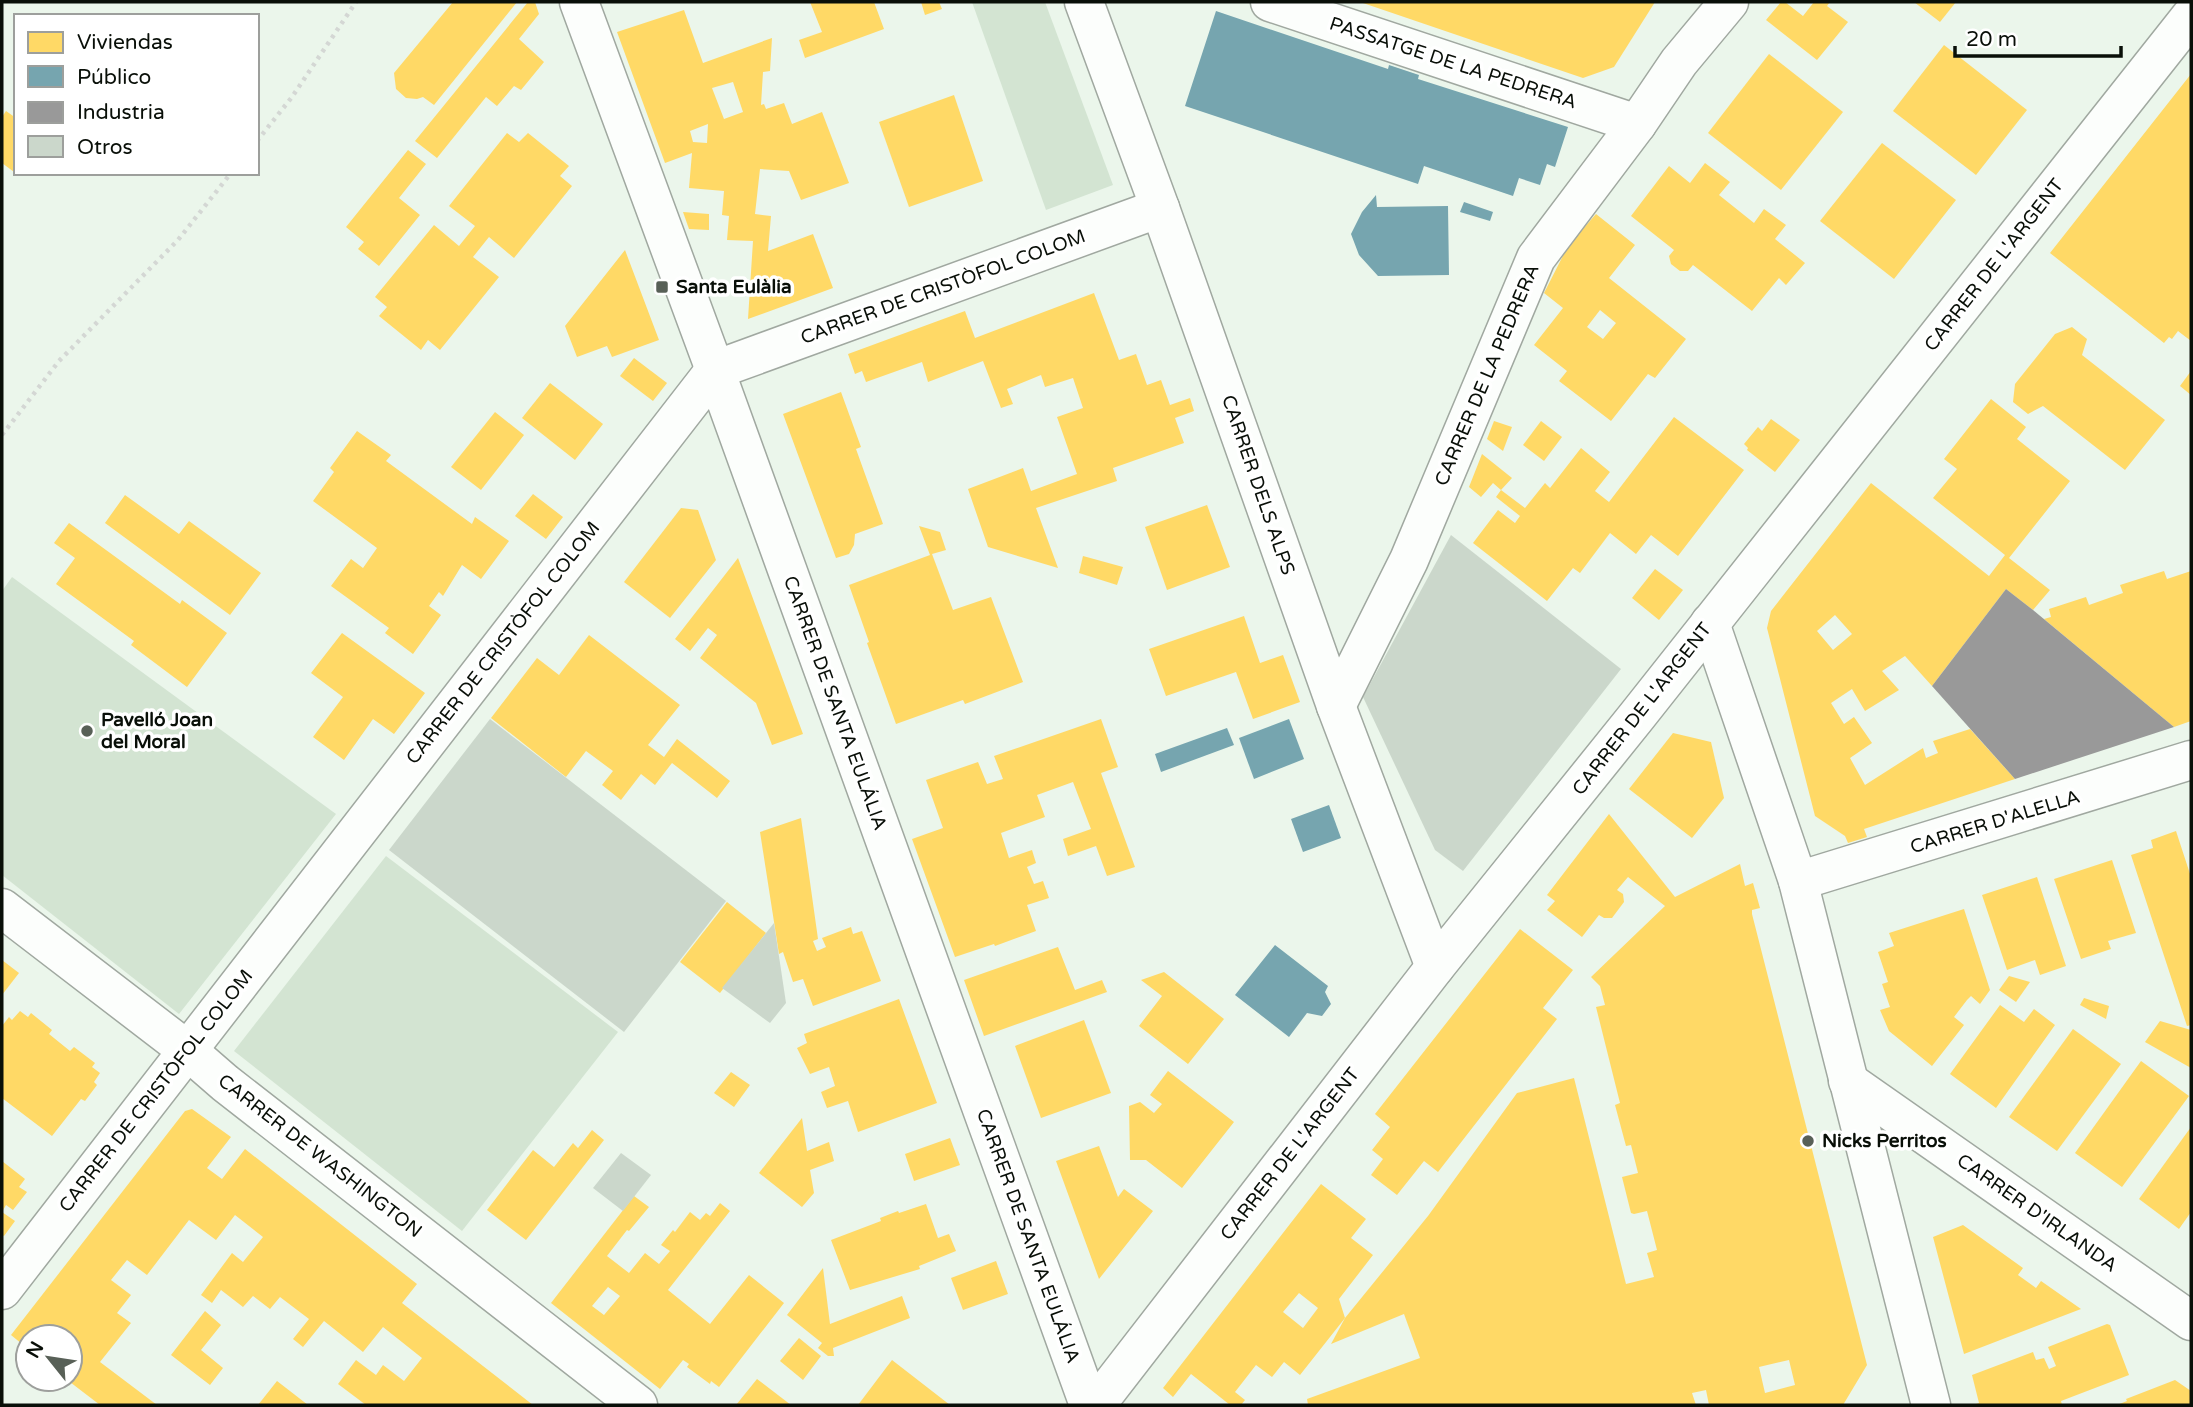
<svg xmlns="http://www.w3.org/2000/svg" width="2193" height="1407" viewBox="0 0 2193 1407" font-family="'Varela Round',sans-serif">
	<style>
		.green { fill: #d3e4d2 }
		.homes { fill: #ffd966; fill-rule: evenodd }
		.public { fill: #76a5af }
		.industry { fill: #999 }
		.building { fill: #cbd7cb }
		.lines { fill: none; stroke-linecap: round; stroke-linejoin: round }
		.street-casing { stroke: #a0a8a0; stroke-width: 41 }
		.path { stroke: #d4d7d4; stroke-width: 4.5; stroke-dasharray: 3.5 5; stroke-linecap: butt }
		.street { stroke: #fcfefc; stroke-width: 38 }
		.poi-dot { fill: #586057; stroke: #fff; stroke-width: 2.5 }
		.labels { text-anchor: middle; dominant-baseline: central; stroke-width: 7; stroke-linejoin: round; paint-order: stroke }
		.street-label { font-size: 19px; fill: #090f08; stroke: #fff }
		.poi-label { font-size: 19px; font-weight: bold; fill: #090f08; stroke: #fff; text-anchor: start }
	</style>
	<rect width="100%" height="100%" fill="#ebf6eb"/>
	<g class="green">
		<path d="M972,2H1045L1113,185L1046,210Z"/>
		<path d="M12,577L336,814L179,1014L2,875V591Z"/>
		<path d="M386,856L618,1032L462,1231L234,1051Z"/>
	</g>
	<g class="homes">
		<path d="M453,2H517L434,105L423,97L417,99L406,98L396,89L394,73Z"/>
		<path d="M528,2H535L539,14L519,39L544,62L521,90L514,86L497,106L486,97L437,158L415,141Z"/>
		<path d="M810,2H874L884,29L805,58L799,40L822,32Z"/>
		<path d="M921,2H939L942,9L925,15Z"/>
		<path d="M1360,2H1655L1614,67L1583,78Z"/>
		<path d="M1781,2H1785L1803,16L1814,2H1830L1827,6L1848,22L1817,60L1766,20Z"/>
		<path d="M1914,2H1956L1940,22Z"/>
		<path d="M684,10L703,63L772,38L770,71L763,72L761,105L764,104L766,109L784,103L792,124L822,112L849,183L801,200L789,171L760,169L755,214L771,216L768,251L813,234L833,288L748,319L753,241L727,240L729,216L722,215L724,191L689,188L692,153L665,163L617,32ZM733,82L743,112L724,119L712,88ZM708,124L707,143L693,142L690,131Z"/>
		<path d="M1944,45L2027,110L1976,175L1893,111Z"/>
		<path d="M1769,54L1843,112L1781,190L1708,133Z"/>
		<path d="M2191,74V341L2178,331L2172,339L2169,337L2164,343L2050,253Z"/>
		<path d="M954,95L983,181L909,207L879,122Z"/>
		<path d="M6,111L16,118V169L14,172L2,163V117Z"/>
		<path d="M507,133L519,142L528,133L569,166L560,176L572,186L514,258L489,237L473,257L499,277L440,350L428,340L421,350L379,316L387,307L375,297L434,225L459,246L475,226L449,206Z"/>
		<path d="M1882,143L1956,200L1894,279L1820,221Z"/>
		<path d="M408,150L426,164L399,198L420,215L379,266L358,249L364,242L346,227Z"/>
		<path d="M1705,163L1730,182L1719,195L1754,223L1764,209L1786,225L1775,239L1805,263L1786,285L1779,278L1752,311L1693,265L1688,271H1680L1671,264L1669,256L1674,250L1631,216L1669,166L1690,183Z"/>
		<path d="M683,212L709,214V230L689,229Z"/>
		<path d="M1596,214L1635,245L1609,278L1686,339L1655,378L1648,374L1611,421L1559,381L1567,371L1534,345L1563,308L1544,293L1568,246ZM1600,310L1616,323L1603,339L1587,327Z"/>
		<path d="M625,250L659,340L612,357L607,346L577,357L565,326Z"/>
		<path d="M1094,293L1119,360L1136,354L1147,385L1161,380L1170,405L1190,398L1194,411L1175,418L1184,443L1113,468L1117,481L1036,508L1058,568L988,547L968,489L1023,468L1031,491L1077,474L1057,417L1083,408L1073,378L1045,387L1041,375L1007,389L1013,404L1001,408L983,361L928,382L922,362L866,382L862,371L855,374L848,354L965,311L975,338Z"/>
		<path d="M2072,327L2087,339L2082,355L2165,420L2125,470L2043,406L2028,414L2013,402L2015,384L2055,334Z"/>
		<path d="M634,358L667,383L653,401L620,376Z"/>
		<path d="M2191,371V395L2180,386Z"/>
		<path d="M550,383L603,424L575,460L522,418Z"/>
		<path d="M841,392L861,447L856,449L883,524L855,534L854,545L849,554L836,558L783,414Z"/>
		<path d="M1991,399L2026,427L2017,439L2070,481L2009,558L2050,590L2033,610L2006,589L1932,686L1905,656L1882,671L1899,690L1865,711L1852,689L1831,703L1844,724L1854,717L1872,743L1850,758L1865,785L1923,748L1926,758L1938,753L1933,741L1970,729L2015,779L1864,829L1867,837L1848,843L1845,836L1815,816L1767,628L1771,611L1871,483L1989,576L2005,555L1933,498L1957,469L1944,459ZM1835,615L1852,634L1833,650L1817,631Z"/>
		<path d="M495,412L524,435L481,490L451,467Z"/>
		<path d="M1674,417L1744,470L1678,556L1651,535L1636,554L1610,533L1580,573L1573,568L1547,601L1473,543L1498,510L1515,523L1520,516L1496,497L1501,490L1525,508L1545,483L1550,488L1581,448L1610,472L1595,491L1609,502Z"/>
		<path d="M1771,419L1800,440L1775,472L1747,450L1748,448L1744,444L1758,427L1762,431Z"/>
		<path d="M1494,421L1512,427L1503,451L1487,439Z"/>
		<path d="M1541,421L1562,437L1544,461L1523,445Z"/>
		<path d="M357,431L391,455L386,461L472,524L475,517L509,541L481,579L462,565L443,596L439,592L429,606L441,615L413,654L385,633L389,628L331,586L351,559L363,568L377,548L313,501L334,472L330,468Z"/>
		<path d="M1482,454L1512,478L1501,490L1493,483L1481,497L1469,487Z"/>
		<path d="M533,494L563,517L546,539L515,516Z"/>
		<path d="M125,495L179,534L189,521L261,573L230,615L105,523Z"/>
		<path d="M1207,505L1230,567L1167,590L1145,527Z"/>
		<path d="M681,508L698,510L716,560L670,618L624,582Z"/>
		<path d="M69,523L180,604L182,600L227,633L187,687L131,645L134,641L56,584L75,558L54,543Z"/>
		<path d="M919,526L940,532L946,550L932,554L953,610L991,597L1023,682L965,704L963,700L896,724L867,643L869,642L849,585L930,555Z"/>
		<path d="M1083,556L1123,567L1117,585L1079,573Z"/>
		<path d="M738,558L803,734L772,745L756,703L700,658L717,635L708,628L690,651L675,639Z"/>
		<path d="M1655,569L1683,590L1659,620L1632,598Z"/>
		<path d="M2164,571L2167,579L2191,571V721L2174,727L2044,619L2051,617L2049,609L2086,597L2089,605L2123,593L2120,585Z"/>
		<path d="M1244,616L1260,663L1283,655L1300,702L1253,719L1236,672L1166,696L1149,649Z"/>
		<path d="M342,633L425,693L394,734L373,719L344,760L313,737L343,697L311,673Z"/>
		<path d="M589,635L680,705L648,745L664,757L677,739L730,781L717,798L672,763L655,785L641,774L621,800L602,785L613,771L586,751L566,777L491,718L537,658L559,675Z"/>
		<path d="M1101,719L1118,767L1101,773L1135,867L1107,876L1096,846L1068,856L1063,839L1091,829L1073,782L1037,795L1045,817L1001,833L1009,858L1032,850L1036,863L1027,867L1034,884L1043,881L1049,898L1027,905L1036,931L995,946L994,944L955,957L912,839L943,828L926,780L978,762L987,784L1003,779L994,756Z"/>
		<path d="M1673,733L1711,742L1724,798L1692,838L1629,789Z"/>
		<path d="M1609,814L1675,897L1740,864L1745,886L1753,883L1760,908L1752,910V914L1867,1365L1843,1405H1709L1706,1390L1692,1393L1696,1405H1308L1307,1399L1420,1358L1404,1314L1331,1344L1345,1318L1428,1216L1517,1093L1574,1078L1626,1284L1654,1277L1647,1253L1657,1250L1647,1211L1634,1214L1631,1213L1622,1177L1638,1173L1631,1145L1626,1146L1615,1105L1620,1103L1596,1007L1605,1005L1600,986L1591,977L1665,906L1628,877L1617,890L1623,894L1624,902L1612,918H1604L1599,915L1582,937L1547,910L1555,901L1547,895ZM1789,1360L1795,1385L1765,1393L1759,1367Z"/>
		<path d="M801,818L818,939L813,941L817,951L826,947L822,938L851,927L853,934L862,931L881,981L813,1006L803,979L793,982L783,952L779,954L760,832Z"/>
		<path d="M2176,831L2191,877V1025L2187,1026L2131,855L2153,848L2151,840Z"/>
		<path d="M2112,860L2136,933L2108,941L2111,949L2081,959L2054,879Z"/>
		<path d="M2037,877L2066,966L2040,975L2035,960L2007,970L1982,895Z"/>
		<path d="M727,902L766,933L720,993L680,962Z"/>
		<path d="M1964,909L1990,990L1980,1004L1971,996L1967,1000L1954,1017L1964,1025L1932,1066L1889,1031L1880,1010L1890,1007L1882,984L1888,982L1878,952L1894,946L1889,933Z"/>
		<path d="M1520,929L1573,970L1543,1008L1557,1019L1438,1172L1424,1161L1397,1195L1371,1175L1383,1159L1372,1150L1390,1127L1375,1114Z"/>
		<path d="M1058,947L1075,990L1102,980L1107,992L984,1036L964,980Z"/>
		<path d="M2,960L19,973L2,995Z"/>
		<path d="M1164,972L1224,1019L1188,1064L1139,1026L1162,996L1141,980Z"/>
		<path d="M2009,976L2030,982L2016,1002L1999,990Z"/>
		<path d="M2084,998L2109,1006L2106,1019L2080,1005Z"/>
		<path d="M899,999L937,1103L858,1132L848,1101L827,1108L821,1092L835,1086L829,1067L810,1074L797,1048L807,1043L804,1034Z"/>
		<path d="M2000,1005L2024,1022L2034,1009L2055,1025L1996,1108L1950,1074Z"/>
		<path d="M20,1011L28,1017L31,1013L52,1030L49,1034L70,1051L74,1047L95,1063L92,1067L100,1073L94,1082L97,1085L85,1101L81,1099L52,1136L2,1098V1026L9,1017L12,1020Z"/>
		<path d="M1084,1020L1111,1093L1041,1118L1015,1046Z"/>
		<path d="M2160,1021L2191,1030V1068L2145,1042Z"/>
		<path d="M2073,1029L2121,1064L2057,1151L2009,1117Z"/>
		<path d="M2141,1061L2189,1096L2122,1187L2075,1153Z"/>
		<path d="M1168,1071L1234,1122L1182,1188L1146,1160H1130L1129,1106L1140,1102L1154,1113L1162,1104L1150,1095Z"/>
		<path d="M731,1072L750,1085L734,1107L714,1093Z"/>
		<path d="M192,1109L231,1137L207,1168L222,1179L245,1149L417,1284L402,1303L533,1405H366L338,1384L356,1360L376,1375L383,1365L404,1381L422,1358L383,1327L363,1352L324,1321L303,1347L293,1339L309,1319L280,1297L270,1309L253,1296L243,1307L221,1290L212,1303L201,1295L232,1253L243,1262L263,1237L235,1215L216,1240L189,1220L147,1275L127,1260L111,1280L131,1295L117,1313L131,1323L100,1362L157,1405H100L66,1379H70V1337H28V1349L11,1335L185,1111Z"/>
		<path d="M802,1118L807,1151L829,1142L834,1161L810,1170L814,1193L802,1207L759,1173Z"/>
		<path d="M2191,1127V1212L2179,1229L2139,1199Z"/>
		<path d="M592,1130L604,1140L526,1240L487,1210L533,1150L554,1167L573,1143L578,1148Z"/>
		<path d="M950,1138L960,1165L914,1181L905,1154Z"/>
		<path d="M1099,1146L1118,1197L1124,1189L1153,1211L1099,1279L1056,1161Z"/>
		<path d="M2,1161L25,1179L19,1187L27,1192L13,1210L6,1205L2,1212L15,1221L4,1236L2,1235Z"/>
		<path d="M1321,1184L1366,1219L1351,1238L1373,1255L1339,1299L1345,1318L1300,1375L1284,1362L1272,1377L1256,1365L1235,1392L1245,1400L1241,1405H1230L1191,1374L1173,1397L1163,1388ZM1299,1293L1318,1308L1303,1328L1283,1312Z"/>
		<path d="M634,1196L649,1207L629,1231L627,1230L607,1256L629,1273L645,1253L659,1264L670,1251L661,1245L673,1230L675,1232L690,1212L700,1220L706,1213L710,1216L720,1203L730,1211L668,1290L710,1324L749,1275L784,1303L719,1387L711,1381L710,1384L687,1367L689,1364L683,1360L660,1389L551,1303ZM608,1287L620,1296L604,1315L592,1306Z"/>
		<path d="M926,1204L938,1238L949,1234L956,1251L919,1266L920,1269L850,1290L831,1240L881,1221L880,1218L898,1211L899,1213Z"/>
		<path d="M1963,1225L2023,1268L2018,1275L2036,1288L2041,1281L2081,1309L1964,1354L1933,1237Z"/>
		<path d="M996,1261L1008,1294L963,1310L951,1278Z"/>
		<path d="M823,1268L830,1324L902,1296L910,1318L833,1348L834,1356H828L818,1348L822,1343L787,1315Z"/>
		<path d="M205,1311L221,1325L201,1350L223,1368L210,1385L171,1355Z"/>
		<path d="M2107,1324L2110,1325L2129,1375L2061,1401L2062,1405H1973L1979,1403L1972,1375L2033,1352L2036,1360L2044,1358L2049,1369L2056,1366L2048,1347Z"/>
		<path d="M799,1338L821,1356L803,1380L780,1361Z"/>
		<path d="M892,1360L950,1405H858Z"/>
		<path d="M757,1379L791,1405H736Z"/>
		<path d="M2175,1380L2191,1391V1405H2117L2127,1401L2126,1399Z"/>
		<path d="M277,1381L308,1405H258Z"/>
	</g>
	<g class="public">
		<path d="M1216,11L1388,69L1389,65L1419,75L1418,79L1568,127L1555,167L1547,164L1540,185L1519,178L1513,196L1424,166L1418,184L1185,106Z"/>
		<path d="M1376,195L1377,207L1448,206L1449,275L1378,276L1359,255L1351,234L1362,212Z"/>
		<path d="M1464,202L1493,212L1490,221L1460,212Z"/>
		<path d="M1289,719L1304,759L1254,779L1239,738Z"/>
		<path d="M1227,728L1234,745L1161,772L1155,754Z"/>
		<path d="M1329,805L1341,838L1303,852L1291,819Z"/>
		<path d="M1275,945L1328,986L1325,992L1331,1004L1322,1016L1307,1013L1289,1037L1235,995Z"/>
	</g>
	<path class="industry" d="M2006,589L2033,610L2174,727L2015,779L1932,686Z"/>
	<g class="building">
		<path d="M1451,535L1621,669L1463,871L1435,850L1363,697Z"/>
		<path d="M490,719L726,901L624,1032L389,850Z"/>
		<path d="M774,923L786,1003L770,1023L722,988Z"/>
		<path d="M621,1153L651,1175L623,1211L593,1188Z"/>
	</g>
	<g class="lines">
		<g class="street-casing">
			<g id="street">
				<path d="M579,2L715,370L1089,1405"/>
				<path d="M1084,2L1160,208L1336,706L1435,967"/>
				<path d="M1270,2L1637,124"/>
				<path d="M1710,623L1798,881L1931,1405"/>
				<path d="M1336,706L1409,560L1536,258L1637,124L1679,62L1729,2"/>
				<path d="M1798,881L2191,760"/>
				<path d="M2,908L187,1050L225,1083L638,1405"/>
				<path d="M1848,1081L2191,1321"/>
				<path d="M2,1290L715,370L1160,208"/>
				<path d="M1096,1405L1435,967L1637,716L2191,16"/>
			</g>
		</g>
		<g class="path">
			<path d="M257,141L292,97L356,2"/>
			<path d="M2,435L59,361L178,240L231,173"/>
		</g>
		<use href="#street" class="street"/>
	</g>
	<g class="poi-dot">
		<rect x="655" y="280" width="14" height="14" rx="3.5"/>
		<circle cx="87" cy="731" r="7"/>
		<circle cx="1808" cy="1141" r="7"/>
	</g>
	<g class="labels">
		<g class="street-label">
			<text transform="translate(1453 63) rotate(18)">PASSATGE DE LA PEDRERA</text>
			<text transform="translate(1994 265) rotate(-52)">CARRER DE L'ARGENT</text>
			<text transform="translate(943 287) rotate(-20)">CARRER DE CRISTÒFOL COLOM</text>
			<text transform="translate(1487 375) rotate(-67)">CARRER DE LA PEDRERA</text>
			<text transform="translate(1258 485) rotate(71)">CARRER DELS ALPS</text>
			<text transform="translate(503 643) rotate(-52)">CARRER DE CRISTÒFOL COLOM</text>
			<text transform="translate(835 703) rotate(70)">CARRER DE SANTA EULÁLIA</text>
			<text transform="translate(1642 709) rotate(-52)">CARRER DE L'ARGENT</text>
			<text transform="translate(1995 822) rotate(-17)">CARRER D'ALELLA</text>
			<text transform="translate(156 1091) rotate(-52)">CARRER DE CRISTÒFOL COLOM</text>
			<text transform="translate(1290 1154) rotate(-52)">CARRER DE L'ARGENT</text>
			<text transform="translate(320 1156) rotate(38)">CARRER DE WASHINGTON</text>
			<text transform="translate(2037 1213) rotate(35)">CARRER D'IRLANDA</text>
			<text transform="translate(1028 1236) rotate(70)">CARRER DE SANTA EULÁLIA</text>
		</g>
		<g class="poi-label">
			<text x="676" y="287">Santa Eulàlia</text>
			<text x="101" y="720">Pavelló Joan<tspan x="101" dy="22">del Moral</tspan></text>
			<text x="1822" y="1141">Nicks Perritos</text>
		</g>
	</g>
	<rect width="2193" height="1407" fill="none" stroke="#090f08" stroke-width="7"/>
	<rect x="14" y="14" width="245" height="161" fill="#ffffff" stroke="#9d9f9c" stroke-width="2"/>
	<rect x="28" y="32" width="35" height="21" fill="#ffd966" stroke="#9d9f9c" stroke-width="2"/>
	<text x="77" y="49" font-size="21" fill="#090f08">Viviendas</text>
	<rect x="28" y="66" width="35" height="21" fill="#76a5af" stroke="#9d9f9c" stroke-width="2"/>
	<text x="77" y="84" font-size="21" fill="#090f08">Público</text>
	<rect x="28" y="102" width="35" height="21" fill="#999999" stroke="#9d9f9c" stroke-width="2"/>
	<text x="77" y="119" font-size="21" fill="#090f08">Industria</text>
	<rect x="28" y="136" width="35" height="21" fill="#cbd7cb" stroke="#9d9f9c" stroke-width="2"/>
	<text x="77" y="154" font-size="21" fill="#090f08">Otros</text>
	<g transform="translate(49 1358) rotate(300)"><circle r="33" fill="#ffffff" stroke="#9d9f9c" stroke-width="2"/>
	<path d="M0-5L12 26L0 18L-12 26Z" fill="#586057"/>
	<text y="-10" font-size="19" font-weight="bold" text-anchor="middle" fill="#090f08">N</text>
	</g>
	<path d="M1955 46v10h166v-10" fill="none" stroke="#090f08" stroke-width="3.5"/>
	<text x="1966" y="46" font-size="21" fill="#090f08" stroke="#ffffff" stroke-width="5" paint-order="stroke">20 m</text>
</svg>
